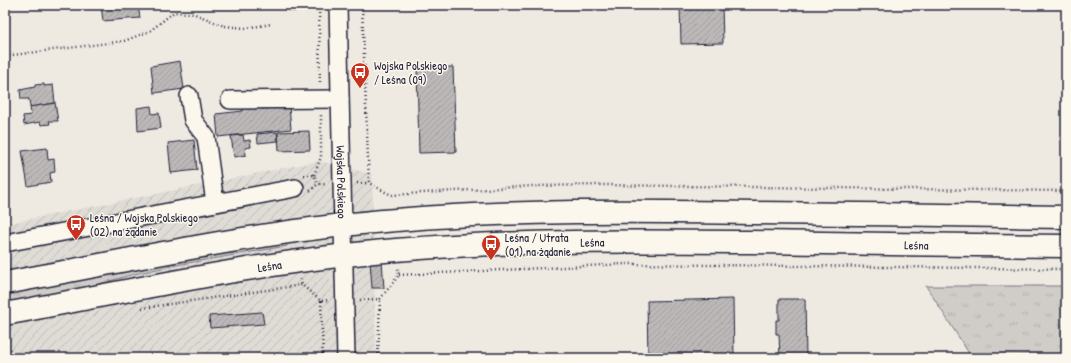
<svg xmlns="http://www.w3.org/2000/svg" width="1071" height="363" viewBox="0 0 1071 363" font-family="'Patrick Hand',sans-serif">
	<style>
		.industrial { fill: url(#industrial-furrows) }
		.grass { fill: url(#grass-tufts); stroke: #797882 }
		.building { fill: url(#building-hatch); stroke: #22223b }
		.lines { fill: none; stroke-linecap: round; stroke-linejoin: round }
		.minor-casing { stroke: #22223b; stroke-width: 20 }
		.major-casing { stroke: #22223b; stroke-width: 25 }
		.path { stroke: #22223b; stroke-width: 2.5; stroke-dasharray: 1 3; stroke-linecap: butt }
		.minor { stroke: #fbf7ec; stroke-width: 17 }
		.major { stroke: #fbf7ec; stroke-width: 22 }
		.labels { text-anchor: middle; dominant-baseline: central; stroke-width: 3; stroke-linejoin: round; paint-order: stroke }
		.poi-label { font-size: 12px; fill: #22223b; stroke: #fbf7ec; text-anchor: start }
		.street-label { font-size: 12px; fill: #22223b; stroke: #fbf7ec }
	</style>
	<defs>
		<pattern id="industrial-furrows" width="10" height="10" patternUnits="userSpaceOnUse"><rect width="10" height="10" fill="#dfdbd5"/><path d="M-1 1l2-2M0 10L10 0M9 11l2-2" fill="none" stroke="#bfbcb8"/></pattern>
		<pattern id="grass-tufts" width="24" height="20" patternUnits="userSpaceOnUse"><rect width="24" height="20" fill="#d0cdc9"/><path d="M3 7l-1-3M5 7V3M7 7l1-3M15 17l-1-3M17 17v-4M19 17l1-3" fill="none" stroke="#b2b0ae"/></pattern>
		<pattern id="building-hatch" width="6" height="6" patternUnits="userSpaceOnUse"><rect width="6" height="6" fill="#bcb8b8"/><path d="M-1 1l2-2M0 6l6-6M5 7l2-2" fill="none" stroke="#a19e9f"/></pattern>
	</defs>
	<rect width="100%" height="100%" fill="#eeeae2"/>
	<filter id="ink" filterUnits="userSpaceOnUse"><feTurbulence type="fractalNoise" baseFrequency=".025" numOctaves="2"/><feDisplacementMap in="SourceGraphic" scale="8" xChannelSelector="R" yChannelSelector="G"/><feConvolveMatrix kernelMatrix="1 2 1 2 8 2 1 2 1" color-interpolation-filters="sRGB"/></filter>
	<g filter="url(#ink)">
		<path class="industrial" d="M319,161L372,174L376,358H5V224Z"/>
		<g class="grass">
			<path d="M287,241V246L176,265L134,274L82,289L5,304V291Z"/>
			<path d="M926,286H1066V358H972Z"/>
		</g>
		<g class="building">
			<path d="M101,5H138L140,18L103,21Z"/>
			<path d="M290,5H306L307,11H290Z"/>
			<path d="M680,5H722L723,43L681,44Z"/>
			<path d="M180,61L184,89L154,93L151,66Z"/>
			<path d="M453,67L456,152L419,153L417,68Z"/>
			<path d="M44,84V86L53,85L55,103L30,107L29,99H21L20,90L35,87V85Z"/>
			<path d="M55,103L58,121H49L50,124L41,125L40,122L24,125L23,116L31,115L30,107Z"/>
			<path d="M262,105L263,109L289,106L291,129L218,137L216,114L243,111V107Z"/>
			<path d="M151,106L152,114L159,113L161,128L138,131L137,108Z"/>
			<path d="M309,131L310,150L279,151L278,132Z"/>
			<path d="M277,132L278,141L258,143L257,134Z"/>
			<path d="M243,135L244,141L250,140L251,147L245,148L246,155L234,157L231,136Z"/>
			<path d="M194,140L197,170L171,173L168,143Z"/>
			<path d="M47,148L48,160L54,159L55,172L50,173L51,182L28,186L22,151Z"/>
			<path d="M370,260H382L384,288H372Z"/>
			<path d="M733,299L734,358H648L647,301Z"/>
			<path d="M779,299H805L806,358H780L779,334H776V320H779Z"/>
			<path d="M262,312L264,324L210,328L209,316Z"/>
		</g>
		<g class="lines">
			<g class="minor-casing">
				<g id="minor">
					<path id="s1" d="M338,5L346,358"/>
					<path d="M189,96L193,120L206,137L215,203"/>
					<path d="M230,100L340,99"/>
					<path d="M5,243L295,188"/>
				</g>
			</g>
			<g class="major-casing">
				<g id="major">
					<path d="M5,283C135,259 265,230 396,220C516,210 635,211 755,213C859,214 962,215 1066,217"/>
					<path id="s2" d="M5,314C135,290 264,261 396,250C514,240 632,241 750,242C855,244 961,245 1066,246"/>
				</g>
			</g>
			<g class="path">
				<path d="M319,5L320,84"/>
				<path d="M362,5L369,183L391,195L533,186L602,185L1066,191"/>
				<path d="M5,56L124,41L150,31L174,12L195,14L224,26L246,28L272,24"/>
				<path d="M304,175H314L318,184"/>
				<path d="M314,175L321,157V115"/>
				<path d="M357,183H369"/>
				<path d="M310,191L318,184H326"/>
				<path d="M399,275L626,264L1066,269"/>
				<path d="M301,279L302,285L321,301L329,300"/>
				<path d="M360,300L380,299L399,275L398,268"/>
				<path d="M321,301L323,358"/>
				<path d="M142,308L302,285"/>
				<path d="M378,358L380,299"/>
			</g>
			<use href="#minor" class="minor"/>
			<use href="#major" class="major"/>
		</g>
	</g>
	<defs>
		<g id="bus-pin" transform="scale(1)"><path d="M0 17L-7.5 6A9.5 9.5 0 1 1 7.5 6Z" fill="#c8321e" stroke="#fbf7ec"/><path d="M-5-6H5V4H4V6H2V4H-2V6H-4V4H-5ZM-3.5-4V0h7V-4ZM-3.5 1.2v1.5H-2V1.2ZM2 1.2v1.5H3.5V1.2Z" fill="#fff"/></g>
	</defs>
	<g fill-rule="evenodd">
		<use href="#bus-pin" x="360" y="72"/>
		<use href="#bus-pin" x="76" y="224"/>
		<use href="#bus-pin" x="491" y="244"/>
	</g>
	<g class="labels">
		<g class="poi-label">
			<text x="374" y="65">Wojska Polskiego<tspan x="374" dy="14">/ Leśna (09)</tspan></text>
			<text x="90" y="217">Leśna / Wojska Polskiego<tspan x="90" dy="14">(02) na żądanie</tspan></text>
			<text x="505" y="237">Leśna / Utrata<tspan x="505" dy="14">(01) na żądanie</tspan></text>
		</g>
		<g class="street-label">
			<text stroke="none"><textPath href="#s1" startOffset="177">Wojska Polskiego</textPath></text>
			<text stroke="none"><textPath href="#s2" startOffset="593">Leśna</textPath></text>
			<text stroke="none"><textPath href="#s2" startOffset="917">Leśna</textPath></text>
			<text stroke="none"><textPath href="#s2" startOffset="269">Leśna</textPath></text>
		</g>
	</g>
	<rect width="1071" height="363" fill="none" stroke="#fbf7ec" stroke-width="20"/>
	<rect x="10" y="10" width="1051" height="343" fill="none" stroke="#22223b" stroke-width="1.5" filter="url(#ink)"/>
</svg>
